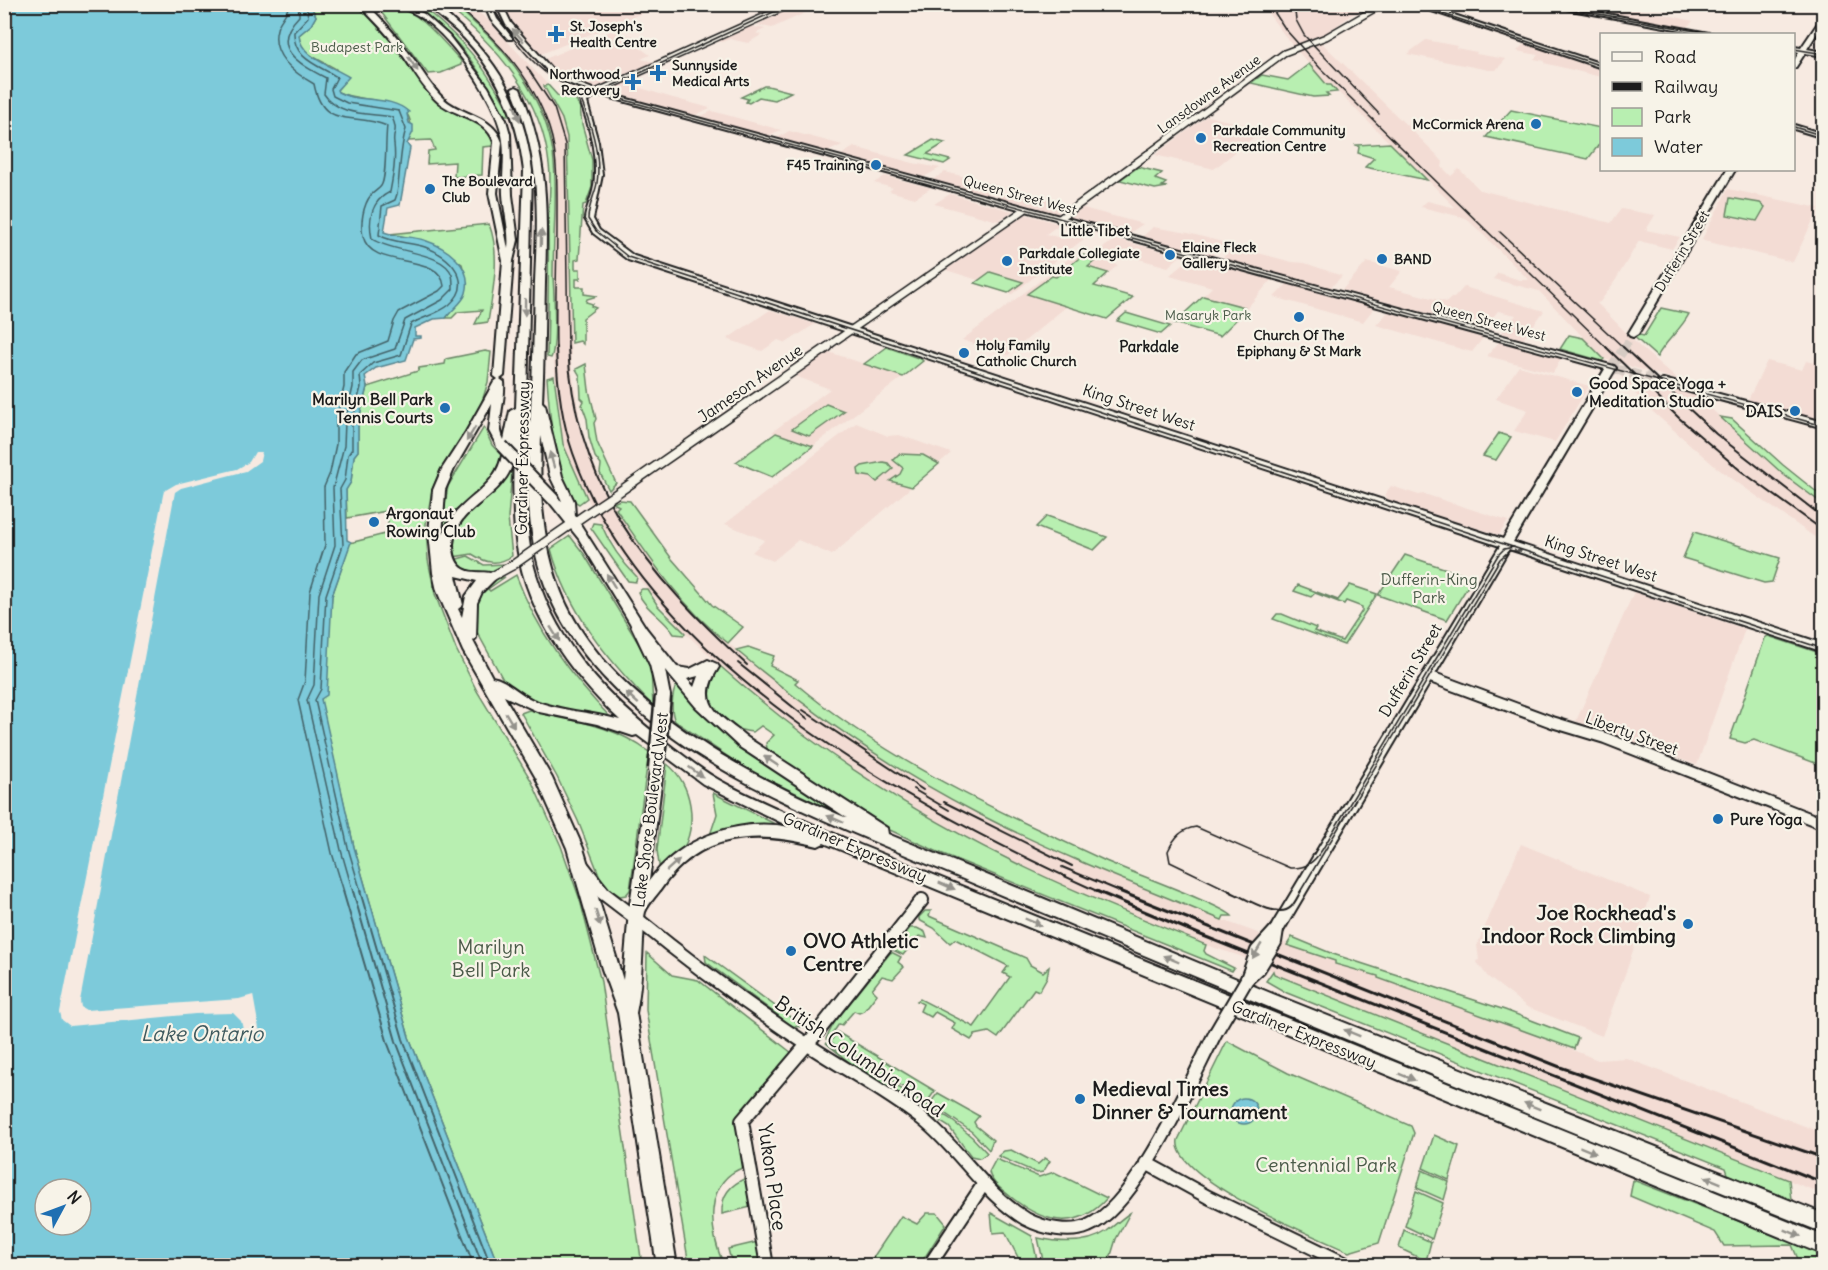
<svg xmlns="http://www.w3.org/2000/svg" width="1828" height="1270" viewBox="0 0 1828 1270" font-family="Delius,sans-serif">
	<style>
		.built { fill: #f3dcd4 }
		.green { fill: #b8efb1; stroke: #6a8666; stroke-width: 1.5 }
		.water { fill: #7dcada; stroke: #56848e; stroke-width: 1.5; fill-rule: evenodd }
		.pier { fill: #f7eae1 }
		.lines { fill: none; stroke-linecap: round; stroke-linejoin: round }
		.shore-far1 { stroke: #436268; stroke-width: 1.5 }
		.shore { stroke: #436268; stroke-width: 2 }
		.major-tunnel-far1 { stroke: #d6cbc3; stroke-width: 8; stroke-dasharray: 8 4.5; stroke-linecap: butt }
		.major-tunnel { stroke: #d6cbc3; stroke-width: 10; stroke-dasharray: 10 5; stroke-linecap: butt }
		.minor-far4-casing { stroke: #1c1c1c; stroke-width: 8 }
		.minor-far3-casing { stroke: #1c1c1c; stroke-width: 9 }
		.minor-far2-casing { stroke: #1c1c1c; stroke-width: 11 }
		.minor-far1-casing { stroke: #1c1c1c; stroke-width: 14 }
		.minor-casing { stroke: #1c1c1c; stroke-width: 16 }
		.major-casing { stroke: #1c1c1c; stroke-width: 4 }
		.highway-casing { stroke: #1c1c1c; stroke-width: 4 }
		.minor-far4 { stroke: #f7f3e8; stroke-width: 5 }
		.minor-far3 { stroke: #f7f3e8; stroke-width: 6 }
		.minor-far2 { stroke: #f7f3e8; stroke-width: 8 }
		.minor-far1 { stroke: #f7f3e8; stroke-width: 10 }
		.minor { stroke: #f7f3e8; stroke-width: 12 }
		.major { fill: #f7f3e8; fill-rule: evenodd }
		.highway { fill: #f7f3e8; fill-rule: evenodd }
		.tram-far1 { stroke: #1c1c1c; stroke-width: 1.5 }
		.tram { stroke: #1c1c1c; stroke-width: 2 }
		.rail-far2 { stroke: #1c1c1c; stroke-width: 1.5 }
		.rail-far1 { stroke: #1c1c1c; stroke-width: 2 }
		.rail { stroke: #1c1c1c; stroke-width: 3 }
		.minor-bridge-far1-casing { stroke: #1c1c1c; stroke-width: 11; stroke-linecap: butt }
		.minor-bridge-casing { stroke: #1c1c1c; stroke-width: 16; stroke-linecap: butt }
		.highway-bridge-far1-casing { stroke: #1c1c1c; stroke-width: 15; stroke-linecap: butt }
		.highway-bridge-casing { stroke: #1c1c1c; stroke-width: 19; stroke-linecap: butt }
		.minor-bridge-far1 { stroke: #f7f3e8; stroke-width: 8 }
		.minor-bridge { stroke: #f7f3e8; stroke-width: 12 }
		.highway-bridge-far1 { stroke: #f7f3e8; stroke-width: 11 }
		.highway-bridge { stroke: #f7f3e8; stroke-width: 14 }
		.oneway { fill: #94928c }
		.poi-dot { fill: #1f6fb2; stroke: #f7f3e8; stroke-width: 2 }
		.labels { text-anchor: middle; dominant-baseline: central; stroke-width: 4.5; stroke-linejoin: round; paint-order: stroke }
		.far-poi-label { font-size: 14px; font-weight: bold; fill: #1c1c1c; stroke: #f7f3e8; text-anchor: start }
		.far-park-label { font-size: 14px; fill: #4b5b49; stroke: #f7f3e8 }
		.far-street-label { font-size: 14px; fill: #1c1c1c; stroke: #f7f3e8 }
		.far-neighbourhood-label { font-size: 15px; font-weight: bold; fill: #1c1c1c; stroke: #f7f3e8 }
		.street-label { font-size: 16px; fill: #1c1c1c; stroke: #f7f3e8 }
		.poi-label { font-size: 16px; font-weight: bold; fill: #1c1c1c; stroke: #f7f3e8; text-anchor: start }
		.park-label { font-size: 16px; fill: #4b5b49; stroke: #f7f3e8 }
		.near-poi-label { font-size: 20px; font-weight: bold; fill: #1c1c1c; stroke: #f7f3e8; text-anchor: start }
		.near-park-label { font-size: 20px; fill: #4b5b49; stroke: #f7f3e8 }
		.near-street-label { font-size: 20px; fill: #1c1c1c; stroke: #f7f3e8 }
		.near-water-label { font-size: 21px; font-style: italic; fill: #3e595e; stroke: #f7f3e8 }
	</style>
	<rect width="100%" height="100%" fill="#f7eae1"/>
	<filter id="ink" filterUnits="userSpaceOnUse"><feTurbulence type="fractalNoise" baseFrequency=".0167" numOctaves="2"/><feDisplacementMap in="SourceGraphic" scale="12" xChannelSelector="R" yChannelSelector="G"/><feConvolveMatrix kernelMatrix="1 2 1 2 8 2 1 2 1" color-interpolation-filters="sRGB"/></filter>
	<g filter="url(#ink)">
		<g class="built">
			<path d="M452,5H468L487,19L548,85L544,87L562,119L567,137L571,363L582,435L606,493L630,529L676,591L721,637L775,682L856,742L976,812L1035,841L1222,920L1335,961V964L1378,976L1379,978L1466,1008L1598,1060L1626,1058L1823,1133V1194L1274,974L1273,971L1240,956L1206,945L1059,884L942,824L864,776L793,727L754,696L685,633L637,577L601,524L572,469L563,443L553,356L552,153L550,139L536,101L513,64L483,31Z"/>
			<path d="M544,5H662L541,54L504,14Z"/>
			<path d="M1262,5H1376L1351,15L1323,36L1314,39L1318,44L1322,43L1436,154L1443,162L1442,167L1451,176L1459,169L1480,190L1611,223L1621,209L1655,215L1646,230L1680,237L1672,249L1639,241L1615,281L1600,302L1597,303L1639,346L1678,380L1604,359L1539,291L1493,279L1498,273L1520,280H1529L1466,218L1421,207L1427,201L1456,208L1331,85H1327L1288,40Z"/>
			<path d="M1609,5L1663,14L1693,21L1686,28L1602,12Z"/>
			<path d="M789,9L805,13L772,28L757,25Z"/>
			<path d="M750,26L765,29L756,33L761,35L748,43L730,39L722,42L717,41Z"/>
			<path d="M611,31L646,39L635,44L650,55L641,59L654,62L627,74H618L621,77L595,88L558,75L545,59Z"/>
			<path d="M1426,40L1457,46L1456,48L1477,52L1476,54L1506,59L1496,70H1489L1407,54Z"/>
			<path d="M1525,43L1601,68V77L1544,63L1545,61L1534,59L1538,55L1517,51Z"/>
			<path d="M625,83L666,96L710,108L693,116L607,91Z"/>
			<path d="M712,111L781,130L767,136L699,117Z"/>
			<path d="M1207,116L1264,129L1214,169L1155,155Z"/>
			<path d="M789,131L835,143L842,145L827,152L777,138Z"/>
			<path d="M854,147L913,163L940,168L922,178L839,156Z"/>
			<path d="M945,172L994,184L1001,186L985,195L932,180Z"/>
			<path d="M885,176L905,181L931,188L915,198L889,191L893,188L874,183Z"/>
			<path d="M1011,189L1018,191L1070,205L1055,215L998,199Z"/>
			<path d="M1728,189L1819,208L1793,262L1704,241L1702,239Z"/>
			<path d="M950,194L1012,211H1013L998,221L934,204Z"/>
			<path d="M1083,208L1143,224L1128,234L1069,218Z"/>
			<path d="M1025,214L1060,224L1046,234L1064,239L1078,229L1093,232L1012,294L975,283L978,280L946,270Z"/>
			<path d="M1153,227L1188,233L1226,243L1210,256L1142,237Z"/>
			<path d="M1115,239L1178,255L1180,256L1168,267L1128,256L1123,259L1099,251Z"/>
			<path d="M1235,247L1292,262L1305,263L1342,276L1330,288L1221,259Z"/>
			<path d="M1076,253L1118,265L1094,286L1133,297L1107,319L1067,306L1008,355L962,340Z"/>
			<path d="M1189,259H1192L1271,280L1247,308L1203,296L1212,287L1170,275Z"/>
			<path d="M1367,262L1402,271L1389,287L1447,302L1451,298H1454L1464,287L1544,311L1523,339L1501,333L1516,315L1498,311L1483,329L1342,290Z"/>
			<path d="M1287,284L1329,296L1374,308L1363,322L1274,297Z"/>
			<path d="M770,310L815,324L786,343L778,340L762,351L727,339Z"/>
			<path d="M1388,312L1470,334L1483,338L1472,352L1376,325Z"/>
			<path d="M1499,342L1561,359L1553,373L1487,356Z"/>
			<path d="M829,352L903,377L813,446L772,432L830,389L795,376Z"/>
			<path d="M1816,353L1823,354V421L1748,400L1767,361L1802,370L1806,361L1814,363Z"/>
			<path d="M1519,366L1589,386L1555,442L1514,431L1528,410L1496,399Z"/>
			<path d="M1620,375L1697,396L1784,475L1823,504V543L1717,468L1644,404Z"/>
			<path d="M856,423L888,436L899,435L951,453L832,555L798,540L773,561L752,552L765,540L725,524Z"/>
			<path d="M1391,486L1419,495L1424,494L1508,521L1499,535L1388,500L1384,495Z"/>
			<path d="M1634,592L1745,629L1697,765L1576,721Z"/>
			<path d="M1521,844L1650,897L1628,966L1602,1036L1527,1007L1488,977L1476,961L1479,960L1477,945Z"/>
		</g>
		<g class="green">
			<path d="M310,5H356C375,20 390,39 404,59C415,74 425,91 438,103C454,116 495,122 493,146L483,147L482,175L454,177L455,162L427,164L428,151L435,150L431,140L409,141C423,91 362,105 338,92L337,90L341,85L336,69C321,59 300,56 299,35L311,25L316,16Z"/>
			<path d="M385,5C414,3 443,42 461,61V65L441,73L428,74L381,12Z"/>
			<path d="M406,5H420C465,41 484,64 511,115H504C482,72 452,25 406,5Z"/>
			<path d="M445,5C458,4 468,18 478,26C514,59 546,104 553,153C558,193 553,236 553,276C554,293 557,346 551,358L547,357C548,314 549,271 548,228C548,207 552,185 549,164C542,98 496,44 445,5Z"/>
			<path d="M1309,64L1327,85H1331L1337,92L1326,93L1329,96L1313,97L1251,83L1262,75L1288,80Z"/>
			<path d="M548,85L558,96L573,95L580,108L582,124L592,160V187L586,204L583,205L579,259L575,260V269H580V279H576V287H584V294L597,296L587,299L586,302L593,304L591,306L596,308L583,318V344L580,341L572,343L567,137L562,119L544,86Z"/>
			<path d="M764,86H768L791,92L775,100L759,97L749,103L746,102L748,99L741,97Z"/>
			<path d="M1511,110L1601,128V142L1588,159L1486,137Z"/>
			<path d="M933,140L945,143L927,154L950,160L944,164L908,155Z"/>
			<path d="M1390,143L1427,180L1365,167L1374,158L1358,153L1359,147L1356,145Z"/>
			<path d="M1138,167L1162,173L1155,179L1166,183L1162,186L1167,187L1155,189L1120,180Z"/>
			<path d="M1730,198L1760,203L1765,207L1757,221L1727,215Z"/>
			<path d="M489,224C501,255 493,290 488,322L475,324L482,310L458,312L452,318H446C463,295 471,295 462,264L426,241L389,234Z"/>
			<path d="M1083,255L1097,259L1088,267L1108,273L1094,286L1133,297L1107,319L1027,294L1052,276L1056,277Z"/>
			<path d="M990,272L1023,282L1008,293L975,283Z"/>
			<path d="M1203,296L1244,307L1240,311L1244,312L1220,336L1174,323Z"/>
			<path d="M1661,308L1689,314C1680,331 1666,340 1657,357L1630,333L1644,336Z"/>
			<path d="M1126,313L1170,326L1161,334L1117,321Z"/>
			<path d="M1569,335L1583,338L1604,359L1602,361L1560,349Z"/>
			<path d="M887,347L921,359L923,361L903,377L864,364Z"/>
			<path d="M485,351L491,352L488,382L480,408L440,470L432,490L426,524L428,560L435,594L456,649L477,691L531,780L561,846L580,900L601,982L642,1265H498L409,1037L354,847L321,703L332,596L350,543L389,533L387,511L347,518L346,489L351,482L354,456L358,451V423L367,387L418,371L419,368L445,364L446,359Z"/>
			<path d="M586,364L589,390L596,419L594,423L597,442L616,483L609,490L600,473L601,465L595,457L589,437L587,419L582,405L584,401L581,398L580,376L576,369Z"/>
			<path d="M554,376L563,444L587,498L579,504C554,493 549,404 547,378Z"/>
			<path d="M826,404L844,411L809,436L792,429Z"/>
			<path d="M1720,417L1732,419L1783,465L1823,497V504L1784,475Z"/>
			<path d="M484,427L492,445L503,457L488,486L451,514L446,525H442L448,486Z"/>
			<path d="M776,433L813,446L772,477L736,462Z"/>
			<path d="M1499,433L1511,437L1496,460L1483,456Z"/>
			<path d="M899,454L923,455L939,464L912,487L890,481L900,474L903,468L893,460Z"/>
			<path d="M883,462L888,463L893,469L877,482L871,477L859,475L858,469L862,466Z"/>
			<path d="M512,471L508,518L512,556C497,566 486,563 472,554L453,557V535L456,523L500,486Z"/>
			<path d="M620,500L630,501L672,559L712,605L743,627L728,643C682,608 648,556 616,509L619,506L613,503Z"/>
			<path d="M1047,516L1107,537L1094,550L1036,527Z"/>
			<path d="M593,523L601,524C609,543 623,563 637,577L636,582L628,581L623,574L591,528Z"/>
			<path d="M1694,532L1780,558L1772,582L1764,583L1683,558Z"/>
			<path d="M570,536L584,554L645,654L651,670L653,706C608,660 568,612 551,549Z"/>
			<path d="M1405,555L1473,578L1447,620L1378,595Z"/>
			<path d="M468,556L484,565L506,564L488,575L461,570L454,560Z"/>
			<path d="M516,575C537,631 570,676 612,719L538,705L505,683L476,630L474,598L492,580L505,577L488,589L490,591Z"/>
			<path d="M1298,585L1338,600L1350,585L1377,594L1344,645L1273,619L1277,614H1282L1316,628L1314,631L1342,641L1362,611V607L1346,601L1344,604L1315,593L1311,597L1294,591Z"/>
			<path d="M642,589H647L658,606L685,633L684,635L674,634C664,618 644,609 638,592Z"/>
			<path d="M1768,636L1823,654V766L1754,740L1745,743L1730,739L1765,638Z"/>
			<path d="M748,647L774,656L770,666L798,680L795,683C887,761 999,812 1108,862C1128,871 1224,906 1232,916H1224L1222,920C1139,886 1056,854 977,813C890,768 811,713 736,650Z"/>
			<path d="M720,666C805,742 903,807 1006,858C1071,891 1139,917 1206,945L1204,951L1206,954L1234,968L1232,971L938,852L881,826L768,754L766,743L774,735L761,726L753,732C719,728 712,716 705,684L715,674Z"/>
			<path d="M677,684L854,821L748,770L675,721C670,711 672,693 677,684Z"/>
			<path d="M529,710C573,721 612,724 649,752L630,890L626,895L620,896L610,889L600,877L578,821L557,777L521,713Z"/>
			<path d="M667,764C692,782 699,827 681,852C676,859 667,865 660,872L657,850Z"/>
			<path d="M713,793L775,824L774,827L709,838L717,814Z"/>
			<path d="M925,911H931L929,916L1026,958L1030,965L1043,972L1049,967L1047,977L1039,991L1034,989L998,1038L989,1032L975,1035L971,1040L952,1029L955,1023L935,1012L931,1017L920,1011L923,1004L917,1001L920,999L974,1027L1010,977L1003,973L1008,966L955,939L950,943L934,928L919,920V917Z"/>
			<path d="M910,928H917L925,932L927,938L919,936L903,955L893,950Z"/>
			<path d="M1292,937L1333,954L1505,1010L1578,1038L1574,1049L1378,978V976L1335,964V961L1287,945Z"/>
			<path d="M891,952L901,957L898,962L904,967L893,979L882,976L872,989L877,994L864,1011L859,1013L854,1011L842,1025L839,1024L828,1040L826,1039L834,1023Z"/>
			<path d="M647,953L672,975L698,980L792,1053L740,1114L737,1121L745,1167C703,1180 709,1233 724,1265H689L646,1010Z"/>
			<path d="M705,955L804,1027L792,1026L706,962Z"/>
			<path d="M1273,971L1274,974L1789,1180L1791,1200L1728,1174L1726,1168L1287,993L1266,981Z"/>
			<path d="M837,1032L935,1091L927,1102L830,1042Z"/>
			<path d="M1227,1041L1288,1073L1411,1126L1414,1133L1379,1243L1349,1252C1318,1238 1171,1178 1178,1140Z"/>
			<path d="M826,1043L949,1118L972,1137L987,1153L980,1158L971,1156L949,1127L861,1072Z"/>
			<path d="M938,1093L979,1116L974,1122L976,1126L993,1140L989,1150L972,1132L930,1103Z"/>
			<path d="M1434,1135L1459,1146L1449,1180L1423,1168Z"/>
			<path d="M1011,1150L1038,1164L1045,1158L1050,1161L1043,1172L1037,1173L998,1156L1004,1151Z"/>
			<path d="M996,1159L1039,1177L1054,1172L1107,1198C1077,1232 1043,1223 1011,1197C1003,1190 991,1183 989,1172Z"/>
			<path d="M1422,1170L1449,1182L1444,1200L1417,1188Z"/>
			<path d="M746,1178L751,1207L722,1214C721,1195 730,1185 746,1178Z"/>
			<path d="M1633,1180L1823,1254V1265L1798,1259L1792,1245L1724,1246L1715,1232L1630,1196Z"/>
			<path d="M1416,1191L1443,1203L1432,1239L1405,1226Z"/>
			<path d="M927,1213H937L946,1224L920,1265H868L901,1216L917,1224Z"/>
			<path d="M991,1213L1032,1236L1038,1265H1022L1005,1232L993,1233Z"/>
			<path d="M1130,1213L1116,1239L1108,1265H1044L1038,1238C1061,1243 1087,1245 1107,1231C1115,1225 1122,1218 1130,1213Z"/>
			<path d="M1404,1230L1431,1242L1426,1261L1399,1248Z"/>
			<path d="M758,1242L762,1265H736L730,1257L728,1249Z"/>
		</g>
		<g class="water">
			<path d="M5,5H310L316,16L311,25L299,35C300,57 332,66 349,77L337,90L338,92C359,104 389,94 409,112L407,114L409,123L413,125V132L407,144L410,148L400,205L388,208L384,232C396,237 411,236 424,240C446,247 474,266 466,293C463,303 452,309 446,318L434,319L415,328V336H421V338L413,339L406,360L376,368L365,376L367,387L358,423V451L354,456L351,482L346,490L347,540L351,542L332,596L327,695L321,699L354,847L409,1037L498,1265L5,1266ZM45,1189H81V1225H45Z"/>
			<circle cx="1244" cy="1111" r="13"/>
		</g>
		<path class="pier" d="M255,452H262L260,461L246,471L181,488L175,492L80,1001L81,1007L86,1010L239,999L253,995L260,1034L252,1038L245,1037L241,1021L233,1013L195,1014L70,1026L62,1020L60,1012L163,495L164,491L176,484L237,469L249,462Z"/>
		<g class="lines">
			<g class="shore-far1">
				<path d="M289,4C288,14 279,20 277,29C270,55 294,73 314,84C323,131 353,111 387,126C385,139 387,178 381,186C379,189 374,192 371,195C363,205 360,224 363,236C371,272 440,250 444,286L439,291L399,312L394,321L388,341L356,354L344,372V387L336,421V444L330,473L324,487L325,545L310,592L305,681L298,700L332,853L344,892"/>
				<path d="M299,4V16C269,47 297,63 326,78L324,94C338,116 369,113 392,117C399,133 392,132 394,144C396,161 393,176 390,192C371,201 368,220 372,239C392,253 444,251 452,275C453,279 453,285 453,289L442,300L405,320L395,349L362,360L353,372V387L345,422L344,446L333,488L335,545L319,594L314,685L307,700L341,850L353,892"/>
				<path d="M306,4L308,17L294,32C293,59 318,65 337,77L331,89L333,96L347,103L399,111L406,129C400,147 400,174 397,194L395,200L382,206L379,235C392,243 410,242 425,247C449,255 476,282 449,305C438,314 423,317 411,324L401,355L373,363L360,375L361,387L352,422V449L348,455L345,480L340,489L343,545L326,595L321,689L315,700L348,848L361,892"/>
			</g>
			<g class="shore">
				<path d="M343,891L388,1044L474,1266"/>
				<path d="M353,891L396,1041L483,1266"/>
				<path d="M360,891L403,1039L491,1266"/>
			</g>
			<path class="major-tunnel-far1" d="M1624,348L1633,334"/>
			<path class="major-tunnel" d="M1625,347L1611,368L1663,382"/>
			<g class="minor-far4-casing">
				<g id="minor-far4">
					<path d="M596,92L792,4"/>
					<path d="M1146,155L1284,53L1326,37L1383,4"/>
				</g>
			</g>
			<g class="minor-far3-casing">
				<g id="minor-far3">
					<path d="M1059,219L1148,154"/>
					<path d="M825,348L1024,210"/>
				</g>
			</g>
			<g class="minor-far2-casing">
				<g id="minor-far2">
					<path d="M613,496L828,347"/>
					<path d="M550,539L589,512"/>
					<path d="M491,577L513,565"/>
				</g>
			</g>
			<g class="minor-far1-casing">
				<path id="minor-far1" d="M1428,676L1552,722L1605,738L1824,824"/>
			</g>
			<g class="minor-casing">
				<g id="minor">
					<path d="M637,919C692,964 749,1006 808,1045C846,1070 886,1091 922,1119C960,1149 984,1194 1026,1219C1043,1228 1070,1234 1088,1226C1137,1206 1191,1080 1216,1032"/>
					<path d="M1146,1163L1208,1197L1350,1266"/>
					<path d="M767,1266L742,1121L816,1034L922,900"/>
					<path d="M929,1266L983,1185"/>
				</g>
			</g>
			<g class="major-casing">
				<g id="major">
					<path d="M484,4H490L497,19L512,37V39H508L491,20Z"/>
					<path d="M496,4H502L511,23L557,75L598,91L1614,366L1616,368L1513,542L1824,644V652L1509,549L1282,933L1277,935L1272,933L1270,929L1272,925L1500,546L628,260L593,233L585,219C586,208 592,198 594,186C598,159 590,126 580,101L591,92L553,77L506,25ZM597,94L1605,369L1503,539L634,256L599,230L593,219L602,175L598,142L587,102Z"/>
					<path d="M1411,4H1421L1602,64V68Z"/>
					<path d="M1538,4H1554L1714,34H1703Z"/>
					<path d="M1824,14V22L1807,49L1824,52V56L1805,53L1796,67L1794,68V61L1799,52L1794,51V47L1801,48Z"/>
					<path d="M1794,125L1824,134V138L1794,129Z"/>
					<path d="M1727,170H1735L1638,334L1633,337L1630,336L1628,334Z"/>
					<path d="M1663,379L1824,422V428L1660,384L1658,382Z"/>
					<path d="M582,861L587,862L608,889L642,915L644,919L642,923L637,925L632,923L598,897L575,866L577,862Z"/>
				</g>
			</g>
			<g class="highway-casing">
				<g id="highway">
					<path d="M358,4H366C385,21 400,41 415,61C424,74 432,88 444,99C463,116 493,115 502,142L497,193L508,249C510,230 504,213 503,194C502,174 506,154 502,135C494,97 451,36 419,16C411,11 402,9 394,4H405L424,14L449,36L488,87L506,120L510,134L512,195L518,240L513,261L504,376L500,379L504,382C506,402 495,422 504,440L510,411L516,408L524,171C518,120 500,76 464,38C452,26 438,16 425,4C438,4 449,17 459,26C503,67 525,112 532,171L525,493C527,520 528,548 536,574C558,646 608,698 667,743C684,756 701,770 719,780C764,805 813,824 860,845L1824,1236V1255L824,843L818,846C756,831 701,831 661,889C656,896 648,904 645,912C643,919 644,931 643,940C642,964 641,989 636,1013L677,1266H657L618,1013L602,969L567,848L536,778L463,651L437,591L433,573L429,533L433,490L442,469L466,432L494,382L498,379L494,376L503,261L489,193L494,142C486,118 456,117 438,102C422,88 412,67 399,50C387,33 373,19 358,4ZM492,404L489,431L498,448L503,449C499,493 454,497 442,537L445,490L454,469ZM514,454C513,480 513,506 515,532C522,607 567,671 620,720C591,712 560,711 533,700C519,694 506,679 492,677L473,641L476,638L477,603L482,592L497,577C488,567 470,578 459,565C454,559 453,552 453,544C456,512 484,505 501,484C509,475 513,466 514,454ZM456,576L477,581L466,596L462,617L458,609L463,605ZM504,696L539,712L597,724L633,736L637,735L703,784L790,827C738,817 680,838 649,881L663,769L661,765H651L629,911L623,980L583,848L552,778Z"/>
					<path d="M516,87L520,89C549,158 547,210 545,283C544,323 544,363 542,402L545,405L562,476L574,501L575,516L646,628L677,667L690,669L708,660L717,664L719,667C694,705 720,715 748,738L887,828L888,834L1273,994L1824,1214V1233C1574,1134 1325,1031 1077,927C1014,900 950,874 887,847C818,818 747,788 685,746C627,706 570,652 545,585C524,529 527,468 531,410C533,367 534,325 535,282C538,210 541,157 512,89ZM541,436L550,476L562,501L553,495L547,499L579,539L630,623L650,665L658,699L663,701L670,696L665,670L696,707L738,746L847,818C745,775 596,695 558,584C541,535 539,486 541,436ZM698,676L694,687L687,679Z"/>
				</g>
			</g>
			<use href="#minor-far4" class="minor-far4"/>
			<use href="#minor-far3" class="minor-far3"/>
			<use href="#minor-far2" class="minor-far2"/>
			<use href="#minor-far1" class="minor-far1"/>
			<use href="#minor" class="minor"/>
			<use href="#major" class="major"/>
			<use href="#highway" class="highway"/>
			<g class="tram-far1">
				<path d="M492,4C503,29 537,72 562,83L1824,426"/>
				<path d="M791,4L581,100C591,124 601,156 597,183C595,195 588,206 588,219L596,231L628,257L1824,649"/>
				<path d="M1413,4L1602,66"/>
				<path d="M1542,4L1713,34"/>
				<path d="M1794,49L1824,54"/>
				<path d="M1794,127L1824,136"/>
				<path d="M1232,892L1170,862L1168,851C1174,838 1181,829 1196,827L1290,868C1306,869 1314,862 1322,850L1498,555L1504,549L1514,547"/>
				<path d="M1300,892L1500,559L1509,551H1521"/>
			</g>
			<path class="tram" d="M1229,891C1243,897 1278,920 1291,907C1295,903 1298,896 1301,891"/>
			<g class="rail-far2">
				<path d="M454,4C498,39 538,82 552,138C558,165 557,193 557,220C557,263 555,305 556,348"/>
				<path d="M1269,4L1286,30L1320,68L1607,348"/>
				<path d="M1294,4L1296,20L1304,35L1379,114"/>
				<path d="M527,67L554,108L565,144L568,348"/>
				<path d="M1500,232L1624,348"/>
			</g>
			<g class="rail-far1">
				<path d="M556,347C557,383 561,419 573,453C646,663 909,806 1099,892"/>
				<path d="M568,347C574,486 648,575 747,665"/>
				<path d="M1606,347L1679,418L1741,471L1824,531"/>
				<path d="M1623,347L1716,434L1824,518"/>
				<path d="M738,663L808,719"/>
				<path d="M803,710L923,790"/>
				<path d="M913,789L949,810"/>
				<path d="M944,802L1072,866"/>
				<path d="M1062,867L1122,892"/>
			</g>
			<g class="rail">
				<path d="M1096,891L1201,935L1824,1183"/>
				<path d="M1119,891L1560,1067L1824,1158"/>
			</g>
			<g class="minor-bridge-far1-casing">
				<g id="minor-bridge-far1">
					<path d="M589,512L613,496"/>
					<path d="M513,565L550,539"/>
				</g>
			</g>
			<g class="minor-bridge-casing">
				<g id="minor-bridge">
					<path d="M1247,979L1257,951L1277,929"/>
					<path d="M1216,1032L1247,979L1259,968L1275,942L1277,929"/>
				</g>
			</g>
			<g class="highway-bridge-far1-casing">
				<path id="highway-bridge-far1" d="M502,446L553,499"/>
			</g>
			<g class="highway-bridge-casing">
				<path id="highway-bridge" d="M656,769L663,696"/>
			</g>
			<use href="#minor-bridge-far1" class="minor-bridge-far1"/>
			<use href="#minor-bridge" class="minor-bridge"/>
			<use href="#highway-bridge-far1" class="highway-bridge-far1"/>
			<use href="#highway-bridge" class="highway-bridge"/>
		</g>
		<defs><path id="oneway-solid" d="M-6-.8H1V-3.2L6.5 0L1 3.2V.8H-6Z" transform="scale(1.5)"/></defs>
		<g class="oneway">
			<use href="#oneway-solid" transform="translate(518 35) rotate(-131)"/>
			<use href="#oneway-solid" transform="translate(413 64) rotate(56)"/>
			<use href="#oneway-solid" transform="translate(517 113) rotate(70)"/>
			<use href="#oneway-solid" transform="translate(541 238) rotate(-89)"/>
			<use href="#oneway-solid" transform="translate(525 307) rotate(91)"/>
			<use href="#oneway-solid" transform="translate(471 434) rotate(122)"/>
			<use href="#oneway-solid" transform="translate(552 460) rotate(-106)"/>
			<use href="#oneway-solid" transform="translate(611 581) rotate(-121)"/>
			<use href="#oneway-solid" transform="translate(555 634) rotate(58)"/>
			<use href="#oneway-solid" transform="translate(632 698) rotate(-138)"/>
			<use href="#oneway-solid" transform="translate(510 720) rotate(59)"/>
			<use href="#oneway-solid" transform="translate(771 761) rotate(-146)"/>
			<use href="#oneway-solid" transform="translate(696 772) rotate(35)"/>
			<use href="#oneway-solid" transform="translate(835 819) rotate(-157)"/>
			<use href="#oneway-solid" transform="translate(673 865) rotate(-42)"/>
			<use href="#oneway-solid" transform="translate(947 886) rotate(23)"/>
			<use href="#oneway-solid" transform="translate(598 918) rotate(73)"/>
			<use href="#oneway-solid" transform="translate(1033 922) rotate(23)"/>
			<use href="#oneway-solid" transform="translate(1257 951) rotate(121)"/>
			<use href="#oneway-solid" transform="translate(1171 959) rotate(-157)"/>
			<use href="#oneway-solid" transform="translate(1352 1033) rotate(-158)"/>
			<use href="#oneway-solid" transform="translate(1407 1077) rotate(22)"/>
			<use href="#oneway-solid" transform="translate(1532 1106) rotate(-158)"/>
			<use href="#oneway-solid" transform="translate(1588 1150) rotate(22)"/>
			<use href="#oneway-solid" transform="translate(1713 1180) rotate(-158)"/>
			<use href="#oneway-solid" transform="translate(1793 1233) rotate(22)"/>
		</g>
	</g>
	<g class="poi-dot">
		<path d="M553 25h6v6h6v6h-6v6h-6v-6h-6v-6h6z"/>
		<path d="M655 64h6v6h6v6h-6v6h-6v-6h-6v-6h6z"/>
		<path d="M630 73h6v6h6v6h-6v6h-6v-6h-6v-6h6z"/>
		<circle cx="1536" cy="124" r="6"/>
		<circle cx="1201" cy="138" r="6"/>
		<circle cx="876" cy="165" r="6"/>
		<circle cx="430" cy="189" r="6"/>
		<circle cx="1170" cy="255" r="6"/>
		<circle cx="1382" cy="259" r="6"/>
		<circle cx="1007" cy="261" r="6"/>
		<circle cx="1299" cy="317" r="6"/>
		<circle cx="964" cy="353" r="6"/>
		<circle cx="1577" cy="392" r="6"/>
		<circle cx="445" cy="408" r="6"/>
		<circle cx="1795" cy="411" r="6"/>
		<circle cx="374" cy="522" r="6"/>
		<circle cx="1718" cy="819" r="6"/>
		<circle cx="1688" cy="924" r="6"/>
		<circle cx="791" cy="951" r="6"/>
		<circle cx="1080" cy="1099" r="6"/>
	</g>
	<g class="labels">
		<g class="far-poi-label">
			<text x="570" y="26">St. Joseph's<tspan x="570" dy="16">Health Centre</tspan></text>
			<text x="672" y="65">Sunnyside<tspan x="672" dy="16">Medical Arts</tspan></text>
			<text x="620" y="74" text-anchor="end">Northwood<tspan x="620" dy="16">Recovery</tspan></text>
			<text x="1524" y="124" text-anchor="end">McCormick Arena</text>
			<text x="1213" y="130">Parkdale Community<tspan x="1213" dy="16">Recreation Centre</tspan></text>
			<text x="864" y="165" text-anchor="end">F45 Training</text>
			<text x="442" y="181">The Boulevard<tspan x="442" dy="16">Club</tspan></text>
			<text x="1182" y="247">Elaine Fleck<tspan x="1182" dy="16">Gallery</tspan></text>
			<text x="1019" y="253">Parkdale Collegiate<tspan x="1019" dy="16">Institute</tspan></text>
			<text x="1394" y="259">BAND</text>
			<text x="1299" y="335" text-anchor="middle">Church Of The<tspan x="1299" dy="16">Epiphany &amp; St Mark</tspan></text>
			<text x="976" y="345">Holy Family<tspan x="976" dy="16">Catholic Church</tspan></text>
		</g>
		<g class="far-park-label">
			<text x="357" y="47">Budapest Park</text>
			<text x="1208" y="315">Masaryk Park</text>
		</g>
		<g class="far-street-label">
			<text transform="translate(1209 94) rotate(-36)">Lansdowne Avenue</text>
			<text transform="translate(1020 195) rotate(15)">Queen Street West</text>
			<text transform="translate(1682 251) rotate(-59)">Dufferin Street</text>
			<text transform="translate(1489 321) rotate(15)">Queen Street West</text>
		</g>
		<g class="far-neighbourhood-label">
			<text x="1095" y="230">Little Tibet</text>
			<text x="1149" y="346">Parkdale</text>
		</g>
		<g class="street-label">
			<text transform="translate(750 383) rotate(-35)">Jameson Avenue</text>
			<text transform="translate(1139 407) rotate(18)">King Street West</text>
			<text transform="translate(522 458) rotate(-89)">Gardiner Expressway</text>
			<text transform="translate(1601 558) rotate(18)">King Street West</text>
			<text transform="translate(1410 670) rotate(-59)">Dufferin Street</text>
			<text transform="translate(1632 733) rotate(20)">Liberty Street</text>
			<text transform="translate(650 810) rotate(-83)">Lake Shore Boulevard West</text>
			<text transform="translate(855 847) rotate(23)">Gardiner Expressway</text>
			<text transform="translate(1304 1034) rotate(22)">Gardiner Expressway</text>
		</g>
		<g class="poi-label">
			<text x="1589" y="383">Good Space Yoga +<tspan x="1589" dy="18">Meditation Studio</tspan></text>
			<text x="433" y="399" text-anchor="end">Marilyn Bell Park<tspan x="433" dy="18">Tennis Courts</tspan></text>
			<text x="1783" y="411" text-anchor="end">DAIS</text>
			<text x="386" y="513">Argonaut<tspan x="386" dy="18">Rowing Club</tspan></text>
			<text x="1730" y="819">Pure Yoga</text>
		</g>
		<g class="park-label">
			<text x="1429" y="579">Dufferin-King<tspan x="1429" dy="18">Park</tspan></text>
		</g>
		<g class="near-poi-label">
			<text x="1676" y="912" text-anchor="end">Joe Rockhead's<tspan x="1676" dy="23">Indoor Rock Climbing</tspan></text>
			<text x="803" y="940">OVO Athletic<tspan x="803" dy="23">Centre</tspan></text>
			<text x="1092" y="1088">Medieval Times<tspan x="1092" dy="23">Dinner &amp; Tournament</tspan></text>
		</g>
		<g class="near-park-label">
			<text x="491" y="946">Marilyn<tspan x="491" dy="23">Bell Park</tspan></text>
			<text x="1326" y="1164">Centennial Park</text>
		</g>
		<g class="near-street-label">
			<text transform="translate(860 1056) rotate(34)">British Columbia Road</text>
			<text transform="translate(773 1177) rotate(82)">Yukon Place</text>
		</g>
		<g class="near-water-label">
			<text x="202" y="1033">Lake Ontario</text>
		</g>
	</g>
	<rect width="1828" height="1270" fill="none" stroke="#f7f3e8" stroke-width="24"/>
	<rect x="12" y="12" width="1804" height="1246" fill="none" stroke="#1c1c1c" stroke-width="2" filter="url(#ink)"/>
	<rect x="1600" y="33" width="195" height="138" fill="#f7f3e8" stroke="#9f9d96" stroke-width="1.5"/>
	<rect x="1612" y="52" width="30" height="9" fill="#f7f3e8" stroke="#9f9d96" stroke-width="1.5"/>
	<text x="1654" y="63" font-size="18" fill="#1c1c1c">Road</text>
	<rect x="1612" y="82" width="30" height="9" fill="#1c1c1c" stroke="#9f9d96" stroke-width="1.5"/>
	<text x="1654" y="93" font-size="18" fill="#1c1c1c">Railway</text>
	<rect x="1612" y="108" width="30" height="18" fill="#b8efb1" stroke="#9f9d96" stroke-width="1.5"/>
	<text x="1654" y="123" font-size="18" fill="#1c1c1c">Park</text>
	<rect x="1612" y="138" width="30" height="18" fill="#7dcada" stroke="#9f9d96" stroke-width="1.5"/>
	<text x="1654" y="153" font-size="18" fill="#1c1c1c">Water</text>
	<g transform="translate(63 1207) rotate(49)"><circle r="28" fill="#f7f3e8" stroke="#9f9d96" stroke-width="1.5"/>
	<path d="M0-4.5L10 22L0 15L-10 22Z" fill="#1f6fb2"/>
	<text y="-9" font-size="16" font-weight="bold" text-anchor="middle" fill="#1c1c1c">N</text>
	</g>
</svg>
